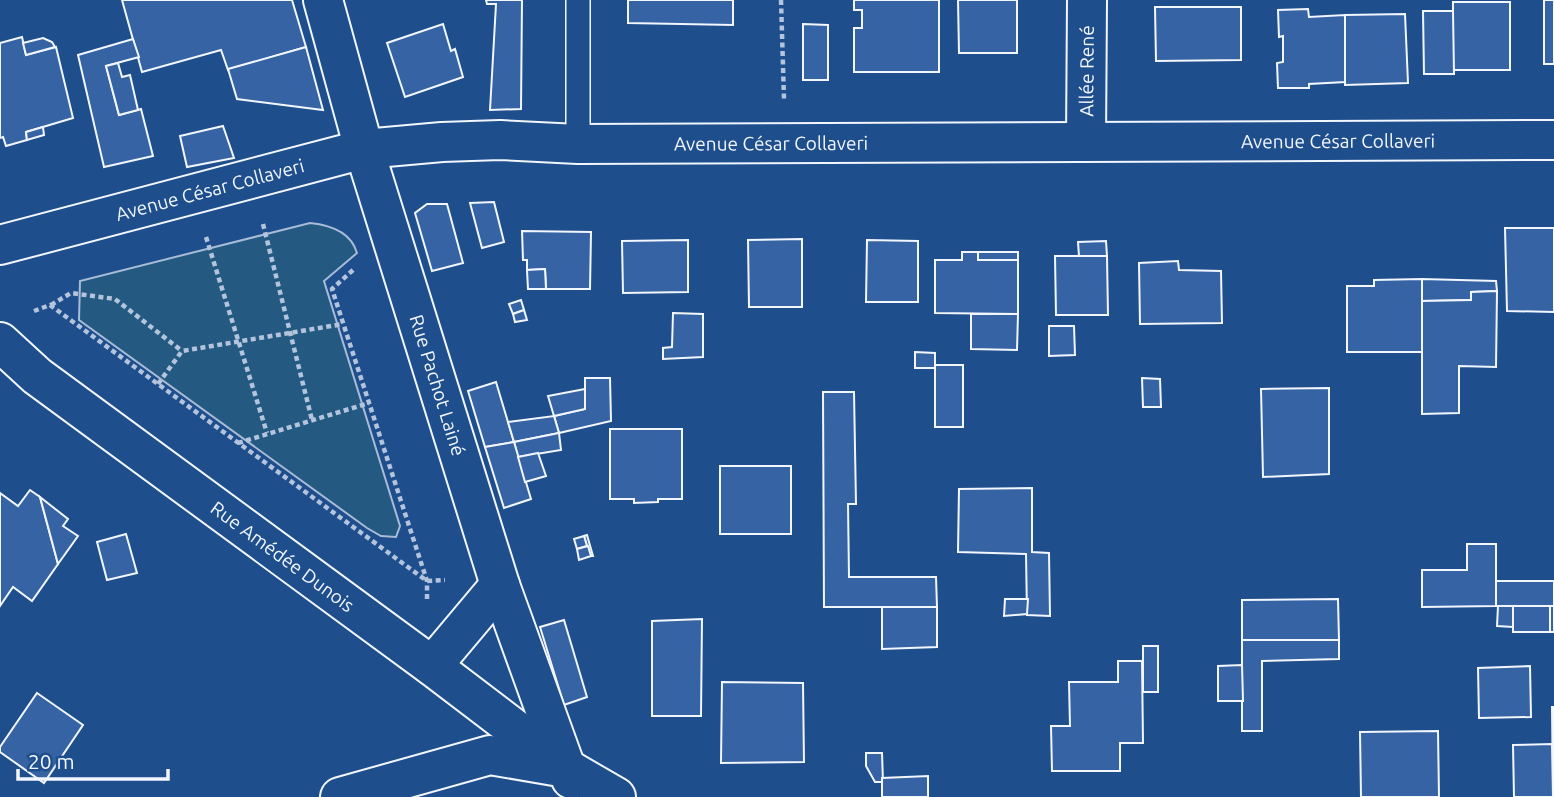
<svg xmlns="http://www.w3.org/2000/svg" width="1554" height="797" viewBox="0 0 1554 797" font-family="Ubuntu,sans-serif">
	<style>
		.green { fill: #245a82; stroke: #a8bbd7; stroke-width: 2 }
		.building { fill: #3563a3; stroke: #f2f6ff; stroke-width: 2 }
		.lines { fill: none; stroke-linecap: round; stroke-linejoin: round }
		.lane-casing { stroke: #f2f6ff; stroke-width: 26 }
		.street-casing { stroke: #f2f6ff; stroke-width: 42 }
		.secondary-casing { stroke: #f2f6ff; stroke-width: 42 }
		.path { stroke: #b3c4dc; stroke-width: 4.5; stroke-dasharray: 5 3.5; stroke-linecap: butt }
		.lane { stroke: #1f4e8c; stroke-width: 23 }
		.street { stroke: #1f4e8c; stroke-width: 38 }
		.secondary { stroke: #1f4e8c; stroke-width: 38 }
		.labels { text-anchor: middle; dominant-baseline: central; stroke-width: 5; stroke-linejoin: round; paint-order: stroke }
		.street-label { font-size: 19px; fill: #f2f6ff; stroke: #1f4e8c }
	</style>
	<rect width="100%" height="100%" fill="#1f4e8c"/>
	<path class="green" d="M310,223C330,225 351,232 357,253L324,281L400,526L396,537L381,536L367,528L79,320L80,281Z"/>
	<g class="building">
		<path d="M122,0H292L306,47L228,70L221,50L142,72Z"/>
		<path d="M486,0H522L521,109L490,110L496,4H487Z"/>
		<path d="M628,0H733V25L628,23Z"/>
		<path d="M854,0H939V72H854V28H862V10H854Z"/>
		<path d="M958,0H1017V53H959Z"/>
		<rect x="1544" y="0" width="10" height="64"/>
		<rect x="1453" y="2" width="57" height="68"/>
		<path d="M1155,7H1241V60L1156,61Z"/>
		<path d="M1308,9L1309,17L1345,15V82L1309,84V88H1278L1277,63L1283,62V36L1279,37L1278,10Z"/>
		<path d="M1423,11H1453L1454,74H1424Z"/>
		<path d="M1405,14L1408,83L1345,85V15Z"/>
		<path d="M443,24L451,51L455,49L463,77L405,97L387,43Z"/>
		<path d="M803,24L828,25V80H803Z"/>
		<path d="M22,37L26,55L56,47L73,118L26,132L27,140L6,146L3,137L0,138V43Z"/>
		<path d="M43,38L52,42L55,47L26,55L23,43Z"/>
		<path d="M133,39L139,57L106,66L119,115L141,109L153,156L104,167L78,55Z"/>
		<path d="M306,47L323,110L237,99L228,69Z"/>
		<path d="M118,63L122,77L130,75L138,110L119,115L106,66Z"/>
		<path d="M223,126L234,158L187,167L180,136Z"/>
		<path d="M43,127L44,135L27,140L26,132Z"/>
		<path d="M494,202L504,242L482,248L470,203Z"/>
		<path d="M427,204H447L463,263L432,271L415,213Z"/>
		<path d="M1505,228H1554V312L1507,311Z"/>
		<path d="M522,231L591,232L590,289H546L545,269L527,270V260H523Z"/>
		<path d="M802,239V307H749L748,240Z"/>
		<path d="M688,240V292L623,293L622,241Z"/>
		<path d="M867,240L918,241V302H866Z"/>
		<path d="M1106,241L1107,256H1079L1078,242Z"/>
		<path d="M962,252H978V260H1018V314L935,313V260H962Z"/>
		<rect x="978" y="252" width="40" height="8"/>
		<path d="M1055,256H1107L1108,315H1056Z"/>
		<path d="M1178,261L1179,270L1221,271L1222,323L1140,324L1139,263Z"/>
		<path d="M545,269L546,289H528L527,270Z"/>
		<path d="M1422,279L1496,281L1497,291L1471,292V300L1422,301Z"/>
		<path d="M1422,279V352H1347V286H1374V280Z"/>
		<path d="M1497,291L1496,367L1459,366V413L1422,414V301L1471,300V292Z"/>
		<path d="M521,300L524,310L513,314L509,304Z"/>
		<path d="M524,310L527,320L515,322L513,314Z"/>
		<path d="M673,313L703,314V357L663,359V348L672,347Z"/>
		<path d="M971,314H1018L1017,350L971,349Z"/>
		<path d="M1049,326H1074L1075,355L1049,356Z"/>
		<path d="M915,352L935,353V368H915Z"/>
		<rect x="935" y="365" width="28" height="62"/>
		<path d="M585,378H610L611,421L559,433L554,416L585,409Z"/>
		<path d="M1142,378L1160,379L1161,407H1143Z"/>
		<path d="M496,382L514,442L485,447L468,391Z"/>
		<path d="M1329,388V474L1263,477L1261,389Z"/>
		<path d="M585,389V409L554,416L548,396Z"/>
		<path d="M823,392H854L856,504H848L849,577H936L937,607H824Z"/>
		<path d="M554,416L559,433L514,442L508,422Z"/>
		<path d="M610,429H682V499H658V502L634,503V499H610Z"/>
		<path d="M559,433L561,450L518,457L514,442Z"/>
		<path d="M514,442L531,499L504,508L485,447Z"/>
		<path d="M538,453L546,476L525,482L518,457Z"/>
		<rect x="720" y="466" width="71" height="68"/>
		<path d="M1032,488V552L1049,553L1050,616L1027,615L1026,554L958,552L959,489Z"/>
		<path d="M30,490L40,497L58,564L32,601L13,587L0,606V493L18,506Z"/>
		<path d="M40,497L68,519L63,526L78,536L58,564Z"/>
		<path d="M126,534L137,573L107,580L97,542Z"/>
		<path d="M587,535L593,556H591L587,546L584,536Z"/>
		<path d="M584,536L587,546L577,549L574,539Z"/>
		<path d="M1467,544H1496V606L1422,607V570H1467Z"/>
		<path d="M588,546L591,556L579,560L577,549Z"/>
		<rect x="1496" y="581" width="58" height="25"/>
		<path d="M1005,599H1028L1027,614L1004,616Z"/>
		<path d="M1338,599L1339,640H1242V600Z"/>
		<path d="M1498,606H1513V627L1497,626Z"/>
		<rect x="1513" y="606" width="37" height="26"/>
		<rect x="1550" y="606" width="4" height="26"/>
		<path d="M882,607H937V647L882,649Z"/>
		<path d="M702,619L701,716H652V621Z"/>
		<path d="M564,620L587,697L564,705L540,627Z"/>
		<path d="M1242,640H1339V659L1262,661V731H1242Z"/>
		<rect x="1143" y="646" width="15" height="46"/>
		<path d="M1118,661H1142L1143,743H1120V771H1052L1051,726H1070L1069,682H1118Z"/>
		<path d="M1242,665L1243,701H1218V666Z"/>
		<path d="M1530,666L1531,717L1479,718L1478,668Z"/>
		<path d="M722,682L803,683L804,762L721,763Z"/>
		<path d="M37,693L83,725L44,783L0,752V747Z"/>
		<path d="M1552,707H1554V797H1553Z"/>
		<path d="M1438,731L1439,797H1361L1360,732Z"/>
		<path d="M1552,744L1553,797H1514L1513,745Z"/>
		<path d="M866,753H882L883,782H875L866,766Z"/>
		<path d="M928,776V797H882V778Z"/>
	</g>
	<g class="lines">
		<g class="lane-casing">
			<path id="lane" d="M578,144V0"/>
		</g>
		<g class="street-casing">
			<g id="street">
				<path id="s1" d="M1086,141L1087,0"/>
				<path id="s2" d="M0,245L364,149L442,142L500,140L578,144L1554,140"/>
				<path d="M340,797L490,755L566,768L571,779"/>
			</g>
		</g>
		<g class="secondary-casing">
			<g id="secondary">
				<path id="s3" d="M323,0L364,149L500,585L566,768"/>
				<path id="s4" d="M0,342L37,376L432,666L566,768L616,797"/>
				<path d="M432,666L500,585"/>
			</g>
		</g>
		<g class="path">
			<path d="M781,0L784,99"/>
			<path d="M263,224L312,420"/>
			<path d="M206,237L267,433"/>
			<path d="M353,270L332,289L427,581V600"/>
			<path d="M51,305L71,293L115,299L182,351"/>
			<path d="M34,311L50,305L427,581L445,580"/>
			<path d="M158,384L182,351L343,324"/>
			<path d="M238,443L369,403"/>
		</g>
		<use href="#lane" class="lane"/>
		<use href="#street" class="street"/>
		<use href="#secondary" class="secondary"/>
	</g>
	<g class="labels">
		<g class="street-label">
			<text stroke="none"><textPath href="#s1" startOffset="70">Allée René</textPath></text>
			<text stroke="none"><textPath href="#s2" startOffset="1351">Avenue César Collaveri</textPath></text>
			<text stroke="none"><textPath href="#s2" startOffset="784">Avenue César Collaveri</textPath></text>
			<text stroke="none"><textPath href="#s2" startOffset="217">Avenue César Collaveri</textPath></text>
			<text stroke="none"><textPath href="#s3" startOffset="402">Rue Pachot Lainé</textPath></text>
			<text stroke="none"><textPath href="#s4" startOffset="355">Rue Amédée Dunois</textPath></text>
		</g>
	</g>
	<path d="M18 769v10h150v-10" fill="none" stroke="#f2f6ff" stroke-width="3.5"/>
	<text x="28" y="769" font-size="21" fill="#f2f6ff" stroke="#1f4e8c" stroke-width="5" paint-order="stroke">20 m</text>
</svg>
